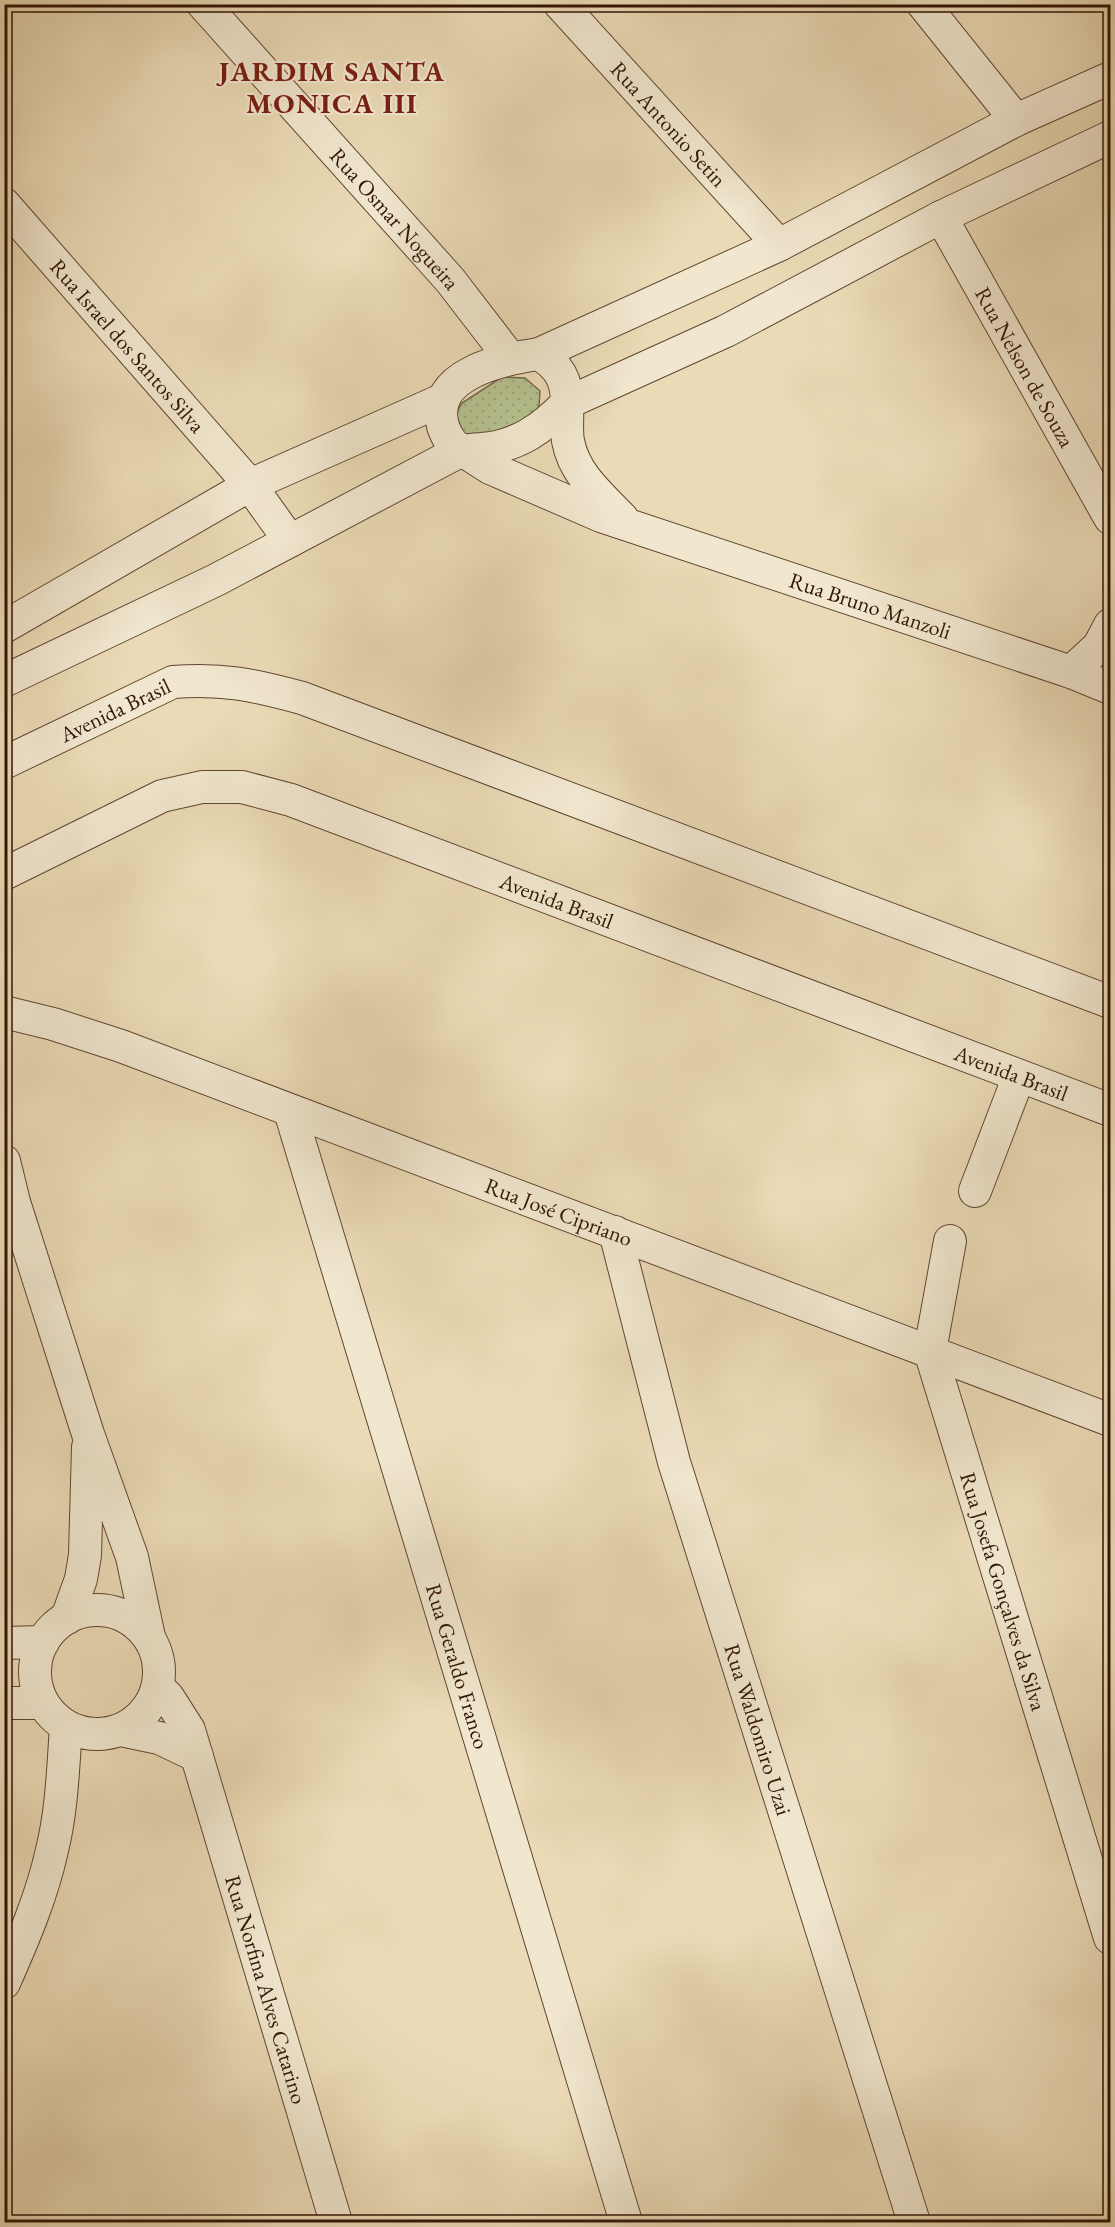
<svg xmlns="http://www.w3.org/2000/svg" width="1115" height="2227" viewBox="0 0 1115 2227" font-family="'EB Garamond',serif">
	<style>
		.grass { fill: url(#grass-dots); stroke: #746a4a; stroke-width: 1.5 }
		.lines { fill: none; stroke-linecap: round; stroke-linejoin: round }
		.minor-casing { stroke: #604632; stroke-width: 34 }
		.minor { stroke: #f1e7cf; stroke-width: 32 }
		.labels { text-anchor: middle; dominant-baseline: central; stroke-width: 4.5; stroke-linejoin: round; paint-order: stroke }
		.street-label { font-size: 22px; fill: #321506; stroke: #f1e7cf }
		.district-label { font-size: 28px; font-weight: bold; letter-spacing: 1.5px; fill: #7a1f14; stroke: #f1e7cf }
	</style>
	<defs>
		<pattern id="grass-dots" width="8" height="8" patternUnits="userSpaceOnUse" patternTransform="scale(1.5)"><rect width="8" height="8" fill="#b5c08e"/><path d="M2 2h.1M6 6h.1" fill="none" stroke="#9ca479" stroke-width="1.8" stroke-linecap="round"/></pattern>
	</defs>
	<rect width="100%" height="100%" fill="#eadab5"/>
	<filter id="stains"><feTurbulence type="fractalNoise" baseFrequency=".00333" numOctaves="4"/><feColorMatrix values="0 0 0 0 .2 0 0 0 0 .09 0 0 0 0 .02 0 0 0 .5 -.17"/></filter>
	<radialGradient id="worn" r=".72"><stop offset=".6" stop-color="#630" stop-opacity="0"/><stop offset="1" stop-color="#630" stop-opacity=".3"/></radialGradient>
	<path class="grass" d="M502,377L525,378L540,391L539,407L534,416L479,438L462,436L453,418L462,403Z"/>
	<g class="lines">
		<g class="minor-casing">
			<g id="minor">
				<path id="s1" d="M203,4L450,280L510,358"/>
				<path id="s2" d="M560,4L779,245"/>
				<path d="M923,4L1016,120"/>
				<path id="s3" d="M4,204L250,485L290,541"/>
				<path id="s4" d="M941,217L1110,518"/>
				<path d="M539,354L779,245L1016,120L1110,78"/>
				<path d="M539,354C559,366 567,380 567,403C543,428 517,447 481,449C475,449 467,451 462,450C452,447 446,435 443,426C428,374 503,359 539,354Z"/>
				<path d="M622,518C600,495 574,474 568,441C566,429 568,415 567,403L726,331L941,217L1110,137"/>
				<path d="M4,627L250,485L442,400"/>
				<path d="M1071,672L1099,646L1110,625"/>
				<path id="s5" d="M4,681L216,580L462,450L490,468L601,516L1071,672L1110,688"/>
				<path id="s6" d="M4,763L173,682C223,678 254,685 302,698L1110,1002"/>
				<path id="s7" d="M4,874L162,796L202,787H242L291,800L1110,1110"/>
				<path id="s8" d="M4,1012L53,1024L121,1046L1110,1420"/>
				<path id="s9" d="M290,1111L626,2222"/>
				<path d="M4,1161L14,1202L88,1434L132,1557L149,1637"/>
				<path d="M975,1191L1019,1076"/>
				<path id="s10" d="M615,1232L674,1462L914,2222"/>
				<path id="s11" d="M950,1241L930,1351L1110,1938"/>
				<circle cx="97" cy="1672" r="62"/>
				<path d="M67,1618L81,1579L85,1555L88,1447"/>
				<path d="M4,1643L43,1642"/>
				<path id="s12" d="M158,1687L168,1697L189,1730L336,2222"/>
				<path d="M4,1703H42"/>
				<path d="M121,1730L159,1738L197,1756"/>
				<path d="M4,1983C23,1940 42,1896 52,1850C62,1810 63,1768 66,1727"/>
			</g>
		</g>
		<use href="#minor" class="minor"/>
	</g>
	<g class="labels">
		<g class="street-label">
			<text stroke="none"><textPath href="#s2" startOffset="162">Rua Antonio Setin</textPath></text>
			<text stroke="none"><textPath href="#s1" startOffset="288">Rua Osmar Nogueira</textPath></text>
			<text stroke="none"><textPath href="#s3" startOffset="188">Rua Israel dos Santos Silva</textPath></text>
			<text stroke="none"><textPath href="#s4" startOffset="172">Rua Nelson de Souza</textPath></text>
			<text stroke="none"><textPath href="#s5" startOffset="951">Rua Bruno Manzoli</textPath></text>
			<text stroke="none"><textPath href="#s6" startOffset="123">Avenida Brasil</textPath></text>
			<text stroke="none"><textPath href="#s7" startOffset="592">Avenida Brasil</textPath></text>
			<text stroke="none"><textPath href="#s7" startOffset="1078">Avenida Brasil</textPath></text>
			<text stroke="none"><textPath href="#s8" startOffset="590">Rua José Cipriano</textPath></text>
			<text stroke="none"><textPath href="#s11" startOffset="363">Rua Josefa Gonçalves da Silva</textPath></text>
			<text stroke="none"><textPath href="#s9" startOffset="580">Rua Geraldo Franco</textPath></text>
			<text stroke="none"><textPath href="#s10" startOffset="518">Rua Waldomiro Uzai</textPath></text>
			<text stroke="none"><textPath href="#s12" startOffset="324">Rua Norfina Alves Catarino</textPath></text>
		</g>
		<g class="district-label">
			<text x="332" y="71">JARDIM SANTA<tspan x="332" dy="32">MONICA III</tspan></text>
		</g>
	</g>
	<rect width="1115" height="2227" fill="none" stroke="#eadab5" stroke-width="24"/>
	<rect x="6" y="6" width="1103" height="2215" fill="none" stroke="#321506" stroke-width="3"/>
	<rect x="12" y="12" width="1091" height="2203" fill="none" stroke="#321506" stroke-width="1.5"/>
	<rect width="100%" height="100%" filter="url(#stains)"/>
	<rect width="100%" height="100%" fill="url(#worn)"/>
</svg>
